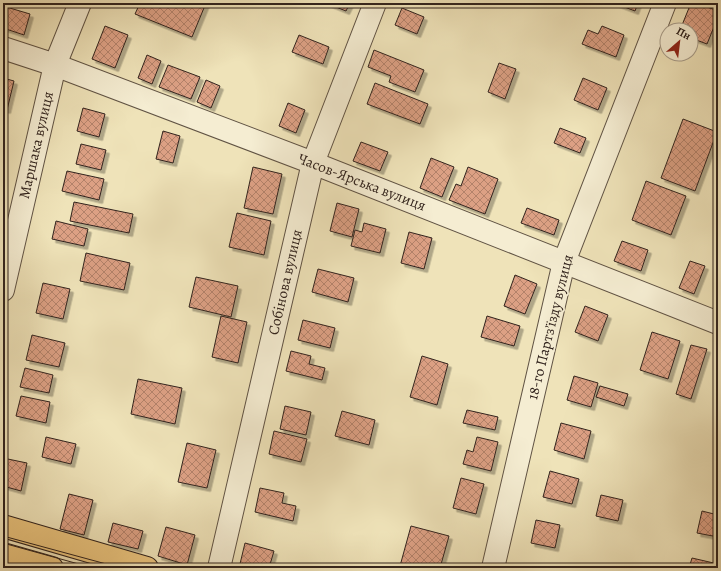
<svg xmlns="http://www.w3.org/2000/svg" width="721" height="571" viewBox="0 0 721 571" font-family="Alegreya,serif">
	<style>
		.building { fill: url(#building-cross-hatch); stroke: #31231d; filter: url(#shadow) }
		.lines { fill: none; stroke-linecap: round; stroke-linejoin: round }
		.minor-casing { stroke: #605344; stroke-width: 24 }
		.major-casing { stroke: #31231d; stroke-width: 24 }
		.minor { stroke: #f5edd2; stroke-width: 22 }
		.major { stroke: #e8c27c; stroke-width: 22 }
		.tram { stroke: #31231d; stroke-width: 1 }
		.labels { text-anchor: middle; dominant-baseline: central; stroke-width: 3.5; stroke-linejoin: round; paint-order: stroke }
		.street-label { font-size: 15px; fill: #31231d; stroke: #f5edd2 }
	</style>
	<defs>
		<pattern id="building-cross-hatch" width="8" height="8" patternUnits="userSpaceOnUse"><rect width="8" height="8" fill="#dca084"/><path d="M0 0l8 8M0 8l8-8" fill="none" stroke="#b3826b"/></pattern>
		<filter id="shadow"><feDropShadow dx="3.5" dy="3.5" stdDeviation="0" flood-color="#0004"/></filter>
	</defs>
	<rect width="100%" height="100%" fill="#efe3b9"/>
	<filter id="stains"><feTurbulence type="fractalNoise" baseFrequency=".005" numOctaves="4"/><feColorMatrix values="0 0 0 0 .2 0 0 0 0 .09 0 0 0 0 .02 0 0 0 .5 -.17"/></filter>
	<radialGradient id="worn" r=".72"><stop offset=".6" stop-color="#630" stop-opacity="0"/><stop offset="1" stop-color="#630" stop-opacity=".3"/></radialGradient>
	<g class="building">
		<path d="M140,3H206L192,37L135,14Z"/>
		<path d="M326,3H350L346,11Z"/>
		<path d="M614,3H638L635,11Z"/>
		<path d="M691,3H696L718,11V17L707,44L691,38V30H680Z"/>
		<path d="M3,6L30,14L24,35L3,28Z"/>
		<path d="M402,8L424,17L417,34L395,25Z"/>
		<path d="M105,26L128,35L115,68L92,59Z"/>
		<path d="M602,26L624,35L616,57L582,44L588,30L598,34Z"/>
		<path d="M299,35L329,47L323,64L292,52Z"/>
		<path d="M374,50L424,70L415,92L389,82L391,76L368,67Z"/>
		<path d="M147,55L161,61L152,84L138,78Z"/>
		<path d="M499,63L516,69L505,99L488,92Z"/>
		<path d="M168,65L200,77L191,99L159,87Z"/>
		<path d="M3,78L14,81L7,110L3,109Z"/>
		<path d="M583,78L607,88L598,110L574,100Z"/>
		<path d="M206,80L220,86L211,108L197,102Z"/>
		<path d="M375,83L428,104L420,124L367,104Z"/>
		<path d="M288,103L305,110L296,133L279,126Z"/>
		<path d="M83,108L105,114L99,137L77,131Z"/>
		<path d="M683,119L717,132L695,191L661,178Z"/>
		<path d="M560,128L586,138L580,153L554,143Z"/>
		<path d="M163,131L180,136L173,163L156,159Z"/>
		<path d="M361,142L388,152L380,171L353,161Z"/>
		<path d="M81,144L106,150L101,170L76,164Z"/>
		<path d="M431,158L454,167L442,197L420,188Z"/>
		<path d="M253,167L282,174L273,214L244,208Z"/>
		<path d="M468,167L498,179L485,214L449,200L456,184L461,186Z"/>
		<path d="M67,171L104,179L99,200L62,191Z"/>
		<path d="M646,181L686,196L671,235L632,220Z"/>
		<path d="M74,202L133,214L129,233L70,221Z"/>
		<path d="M337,203L359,209L352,237L330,231Z"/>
		<path d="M527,208L559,220L554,235L521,223Z"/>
		<path d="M237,213L271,221L264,255L229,247Z"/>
		<path d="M56,221L88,229L84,246L52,239Z"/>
		<path d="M364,223L386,229L380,253L351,246L355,230L362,232Z"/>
		<path d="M409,232L432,238L424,269L401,263Z"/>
		<path d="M622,241L648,250L641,271L614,261Z"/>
		<path d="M86,253L130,263L124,290L80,281Z"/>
		<path d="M690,261L705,266L694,294L679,288Z"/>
		<path d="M318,269L354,278L348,302L312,292Z"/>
		<path d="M515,275L537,284L525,314L504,306Z"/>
		<path d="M196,277L238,286L231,317L189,307Z"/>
		<path d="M43,283L70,289L63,319L36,313Z"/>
		<path d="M585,306L608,315L598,341L575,332Z"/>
		<path d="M221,316L247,322L238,363L212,357Z"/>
		<path d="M487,316L520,326L514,346L481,337Z"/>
		<path d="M303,320L335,328L330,348L298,340Z"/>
		<path d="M652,332L680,341L668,379L640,370Z"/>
		<path d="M32,335L65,343L59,367L26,360Z"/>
		<path d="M691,345L707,349L691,399L676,394Z"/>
		<path d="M291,351L311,356L309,364L325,368L322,380L286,371Z"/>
		<path d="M422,356L448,364L437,405L410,397Z"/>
		<path d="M25,368L53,375L49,393L20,387Z"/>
		<path d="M574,376L598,383L591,407L567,400Z"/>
		<path d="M138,379L182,388L175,424L131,414Z"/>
		<path d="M600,386L628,394L624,406L596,397Z"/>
		<path d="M21,396L50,402L46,423L16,416Z"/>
		<path d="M285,406L311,412L306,435L280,429Z"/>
		<path d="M467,410L498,417L495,430L463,423Z"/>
		<path d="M342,411L375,420L369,445L335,436Z"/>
		<path d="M561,423L591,431L584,459L554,450Z"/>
		<path d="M274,431L307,439L301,462L269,454Z"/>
		<path d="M46,437L76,444L71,464L42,457Z"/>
		<path d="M477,437L498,442L491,471L463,464L467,450L473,452Z"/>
		<path d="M187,443L216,450L207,488L178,482Z"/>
		<path d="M3,458L27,463L21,491L3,486Z"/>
		<path d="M550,471L579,479L572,504L543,497Z"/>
		<path d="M461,478L484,484L476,514L453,508Z"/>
		<path d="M260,488L284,493L282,503L296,506L293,521L255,512Z"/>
		<path d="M69,494L93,500L84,535L60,529Z"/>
		<path d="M601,495L623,500L618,521L596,516Z"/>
		<path d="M702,511L718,515V537L697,533Z"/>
		<path d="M536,520L560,525L555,548L531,543Z"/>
		<path d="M113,523L143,531L138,549L108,542Z"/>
		<path d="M411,526L449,536L440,568H409L400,566Z"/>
		<path d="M166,527L195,535L187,565L158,556Z"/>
		<path d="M245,543L274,551L269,568H271H239Z"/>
		<path d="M692,558L718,564V568H689Z"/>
	</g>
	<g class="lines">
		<g class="minor-casing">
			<g id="minor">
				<path d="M3,48L55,65L313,163L718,323"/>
				<path d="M3,290L55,65L80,3"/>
				<path d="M219,568L313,163L375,3"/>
				<path d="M493,568L564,262L665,3"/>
			</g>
		</g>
		<g class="major-casing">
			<g id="major">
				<path d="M3,526L147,568"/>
				<path d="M3,554L52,568"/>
			</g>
		</g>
		<use href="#minor" class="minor"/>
		<use href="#major" class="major"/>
		<g class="tram">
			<path d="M3,536L121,568"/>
			<path d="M3,543L93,568"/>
		</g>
	</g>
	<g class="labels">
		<g class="street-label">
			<text transform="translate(36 145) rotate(-77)">Маршака вулиця</text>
			<text transform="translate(362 182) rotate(21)">Часов-Ярська вулиця</text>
			<text transform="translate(285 282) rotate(-77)">Собінова вулиця</text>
			<text transform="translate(550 327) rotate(-76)">18-го Партз’їзду вулиця</text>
		</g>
	</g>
	<rect width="721" height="571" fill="none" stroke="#efe3b9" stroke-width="16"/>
	<rect x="4" y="4" width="713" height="563" fill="none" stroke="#31231d" stroke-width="2"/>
	<rect x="8" y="8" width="705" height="555" fill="none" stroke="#31231d"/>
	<g transform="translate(679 42) rotate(28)"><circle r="19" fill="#f5edd2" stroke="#a79c8a"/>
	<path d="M0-3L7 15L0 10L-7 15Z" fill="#8f2418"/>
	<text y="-6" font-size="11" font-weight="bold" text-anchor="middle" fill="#31231d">Пн</text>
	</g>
	<rect width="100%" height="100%" filter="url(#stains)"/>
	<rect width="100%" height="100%" fill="url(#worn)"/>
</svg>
